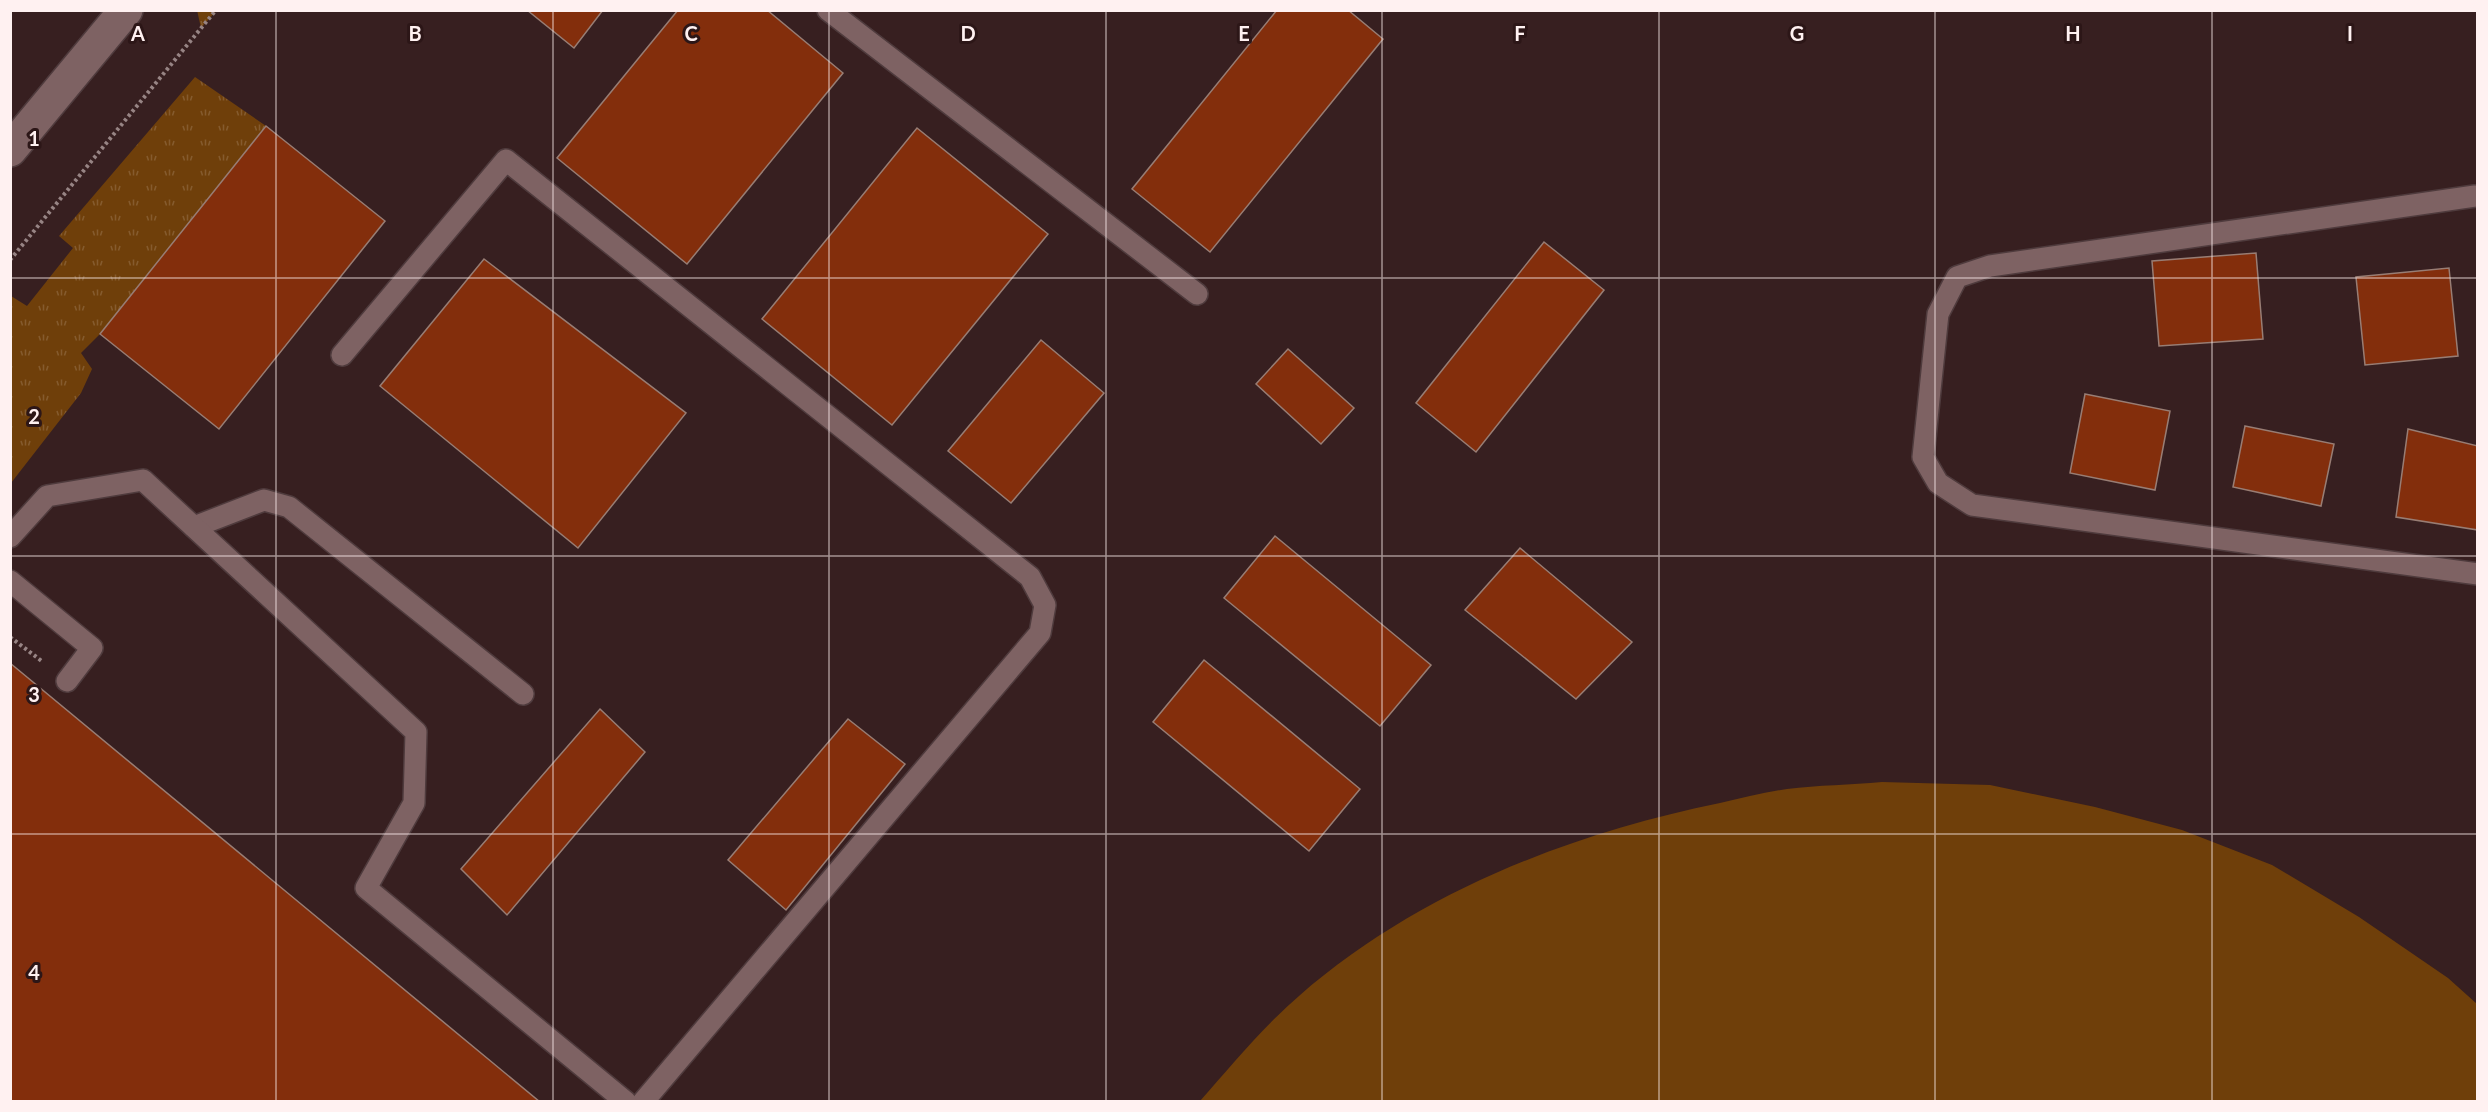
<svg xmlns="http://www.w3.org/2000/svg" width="2488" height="1112" viewBox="0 0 2488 1112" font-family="Lato,sans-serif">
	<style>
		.grass { fill: url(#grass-tufts) }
		.pitch { fill: #6f3f0a }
		.building { fill: #832e0c; stroke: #987d74; stroke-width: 1.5 }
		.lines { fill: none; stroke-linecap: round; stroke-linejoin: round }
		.service-casing { stroke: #4f3b3d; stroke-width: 24 }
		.minor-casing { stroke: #4f3b3d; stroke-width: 36 }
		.path { stroke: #978484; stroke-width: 4; stroke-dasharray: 3 3; stroke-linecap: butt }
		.service { stroke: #7e6263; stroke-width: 21 }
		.minor { stroke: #7e6263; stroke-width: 33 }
		.grid { fill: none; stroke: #fff1f1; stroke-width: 1.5; stroke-opacity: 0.55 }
		.grid-label { font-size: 20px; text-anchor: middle; font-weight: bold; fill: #fff1f1; stroke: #2c1617; stroke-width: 6; stroke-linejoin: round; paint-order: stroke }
	</style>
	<defs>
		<pattern id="grass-tufts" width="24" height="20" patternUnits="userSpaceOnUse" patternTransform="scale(1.5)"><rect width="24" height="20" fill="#6f3f0a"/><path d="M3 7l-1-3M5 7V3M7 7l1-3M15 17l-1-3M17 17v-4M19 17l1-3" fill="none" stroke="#855b2e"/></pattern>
	</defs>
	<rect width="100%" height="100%" fill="#371f20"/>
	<g class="grass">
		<path d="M197,10H216V11L201,28Z"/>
		<path d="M195,77L266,126L100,334L81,353L92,369L81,393L11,483V296L27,306L73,248L59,236Z"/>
	</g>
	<path class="pitch" d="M1882,782L1990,785L2095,807L2182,830L2272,865L2359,917L2448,978L2477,1004V1101H1200C1232,1065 1263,1027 1299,996C1417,893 1569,834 1720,803C1742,798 1765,792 1787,789C1818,785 1851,785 1882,782Z"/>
	<g class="building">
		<path d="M527,10H603L574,48Z"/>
		<path d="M678,10H767L843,73L687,264L557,158Z"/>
		<path d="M1277,10H1348L1383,39L1210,252L1132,189Z"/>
		<path d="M266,126L385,221L219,429L100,334Z"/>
		<path d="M917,128L1048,234L892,425L762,319Z"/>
		<path d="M1544,242L1604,290L1476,452L1416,403Z"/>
		<path d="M2256,253L2263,339L2159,346L2152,261Z"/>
		<path d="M484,259L686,413L578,548L380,386Z"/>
		<path d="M2449,268L2458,356L2365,365L2356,277Z"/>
		<path d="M1041,340L1104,393L1011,503L948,451Z"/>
		<path d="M1288,349L1354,408L1321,444L1256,384Z"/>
		<path d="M2085,394L2170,411L2155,490L2070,473Z"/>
		<path d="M2245,426L2334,444L2321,506L2233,487Z"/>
		<path d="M2408,429L2478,446V530L2396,517Z"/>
		<path d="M1275,536L1431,665L1380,726L1224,598Z"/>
		<path d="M1520,548L1632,642L1576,699L1465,610Z"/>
		<path d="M1204,660L1360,789L1309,851L1153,722Z"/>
		<path d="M10,663L540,1102H10Z"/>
		<path d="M600,709L645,752L507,915L461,869Z"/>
		<path d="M848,719L905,764L786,910L728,860Z"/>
	</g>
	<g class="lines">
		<g class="service-casing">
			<g id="service">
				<path d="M828,10L1197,294"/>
				<path d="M2475,196L1990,266L1957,277L1938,314L1923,457L1938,483L1972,505L2478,574"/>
				<path d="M342,355L506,160L1030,577L1045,605L1040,633L643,1102"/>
				<path d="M194,527L264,500L289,507L523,694"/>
				<path d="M10,537L47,496L143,480L416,732L414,803L366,888L626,1102"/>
				<path d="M10,581L92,648L67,681"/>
			</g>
		</g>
		<g class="minor-casing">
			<path id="minor" d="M10,150L126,10"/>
		</g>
		<g class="path">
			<path d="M10,260L216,10"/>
			<path d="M10,637L43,662"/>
		</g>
		<use href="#service" class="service"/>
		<use href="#minor" class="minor"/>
	</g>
	<path class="grid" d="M276,10V1102M553,10V1102M829,10V1102M1106,10V1102M1382,10V1102M1659,10V1102M1935,10V1102M2212,10V1102M10,278H2478M10,556H2478M10,834H2478"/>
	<g class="grid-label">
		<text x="138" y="41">A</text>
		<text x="415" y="41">B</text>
		<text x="691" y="41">C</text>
		<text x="968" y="41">D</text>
		<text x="1244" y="41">E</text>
		<text x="1520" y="41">F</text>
		<text x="1797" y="41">G</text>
		<text x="2073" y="41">H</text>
		<text x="2350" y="41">I</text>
		<text x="34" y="146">1</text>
		<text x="34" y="424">2</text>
		<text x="34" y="702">3</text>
		<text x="34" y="980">4</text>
	</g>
	<rect width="2488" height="1112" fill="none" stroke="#fff1f1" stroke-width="24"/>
</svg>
